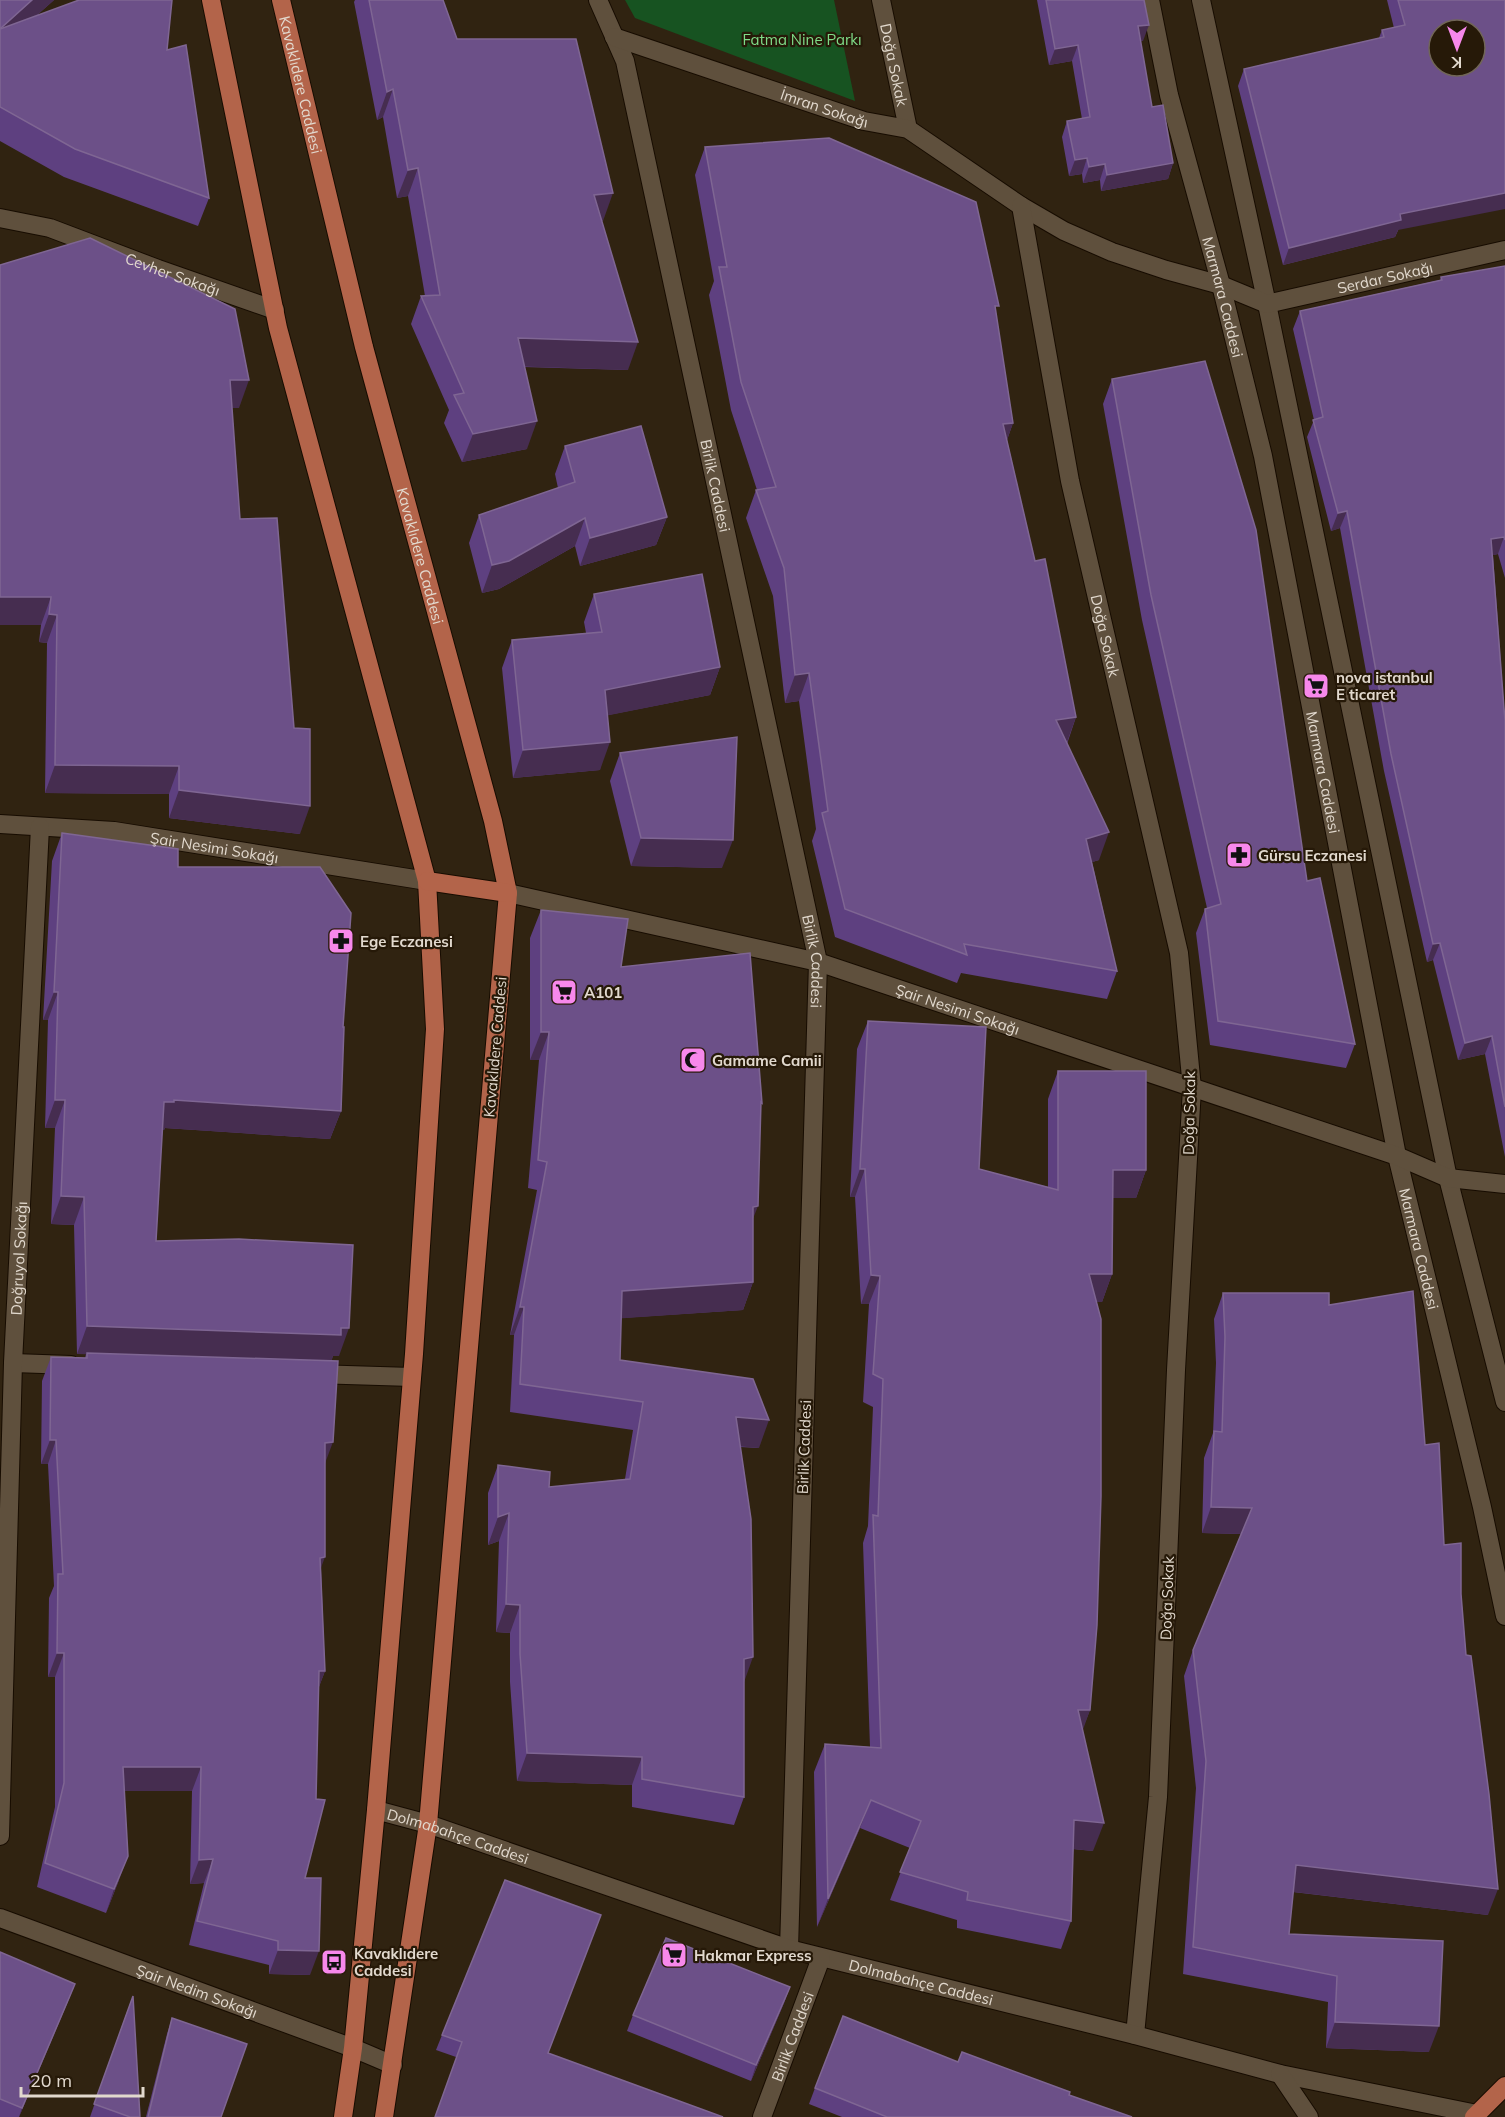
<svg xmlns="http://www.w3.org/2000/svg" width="1505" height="2117" viewBox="0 0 1505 2117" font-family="Mulish,sans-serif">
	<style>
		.green { fill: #175321 }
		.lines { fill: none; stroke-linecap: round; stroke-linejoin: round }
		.minor-casing { stroke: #170c00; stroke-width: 20 }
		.major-casing { stroke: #170c00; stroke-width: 20 }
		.minor { stroke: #5f503d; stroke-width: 18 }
		.major { stroke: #b3644a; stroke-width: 18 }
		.wall { fill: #5e4080 }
		.shaded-wall { fill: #462d50 }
		.building { fill: #6c5088; stroke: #7f6693; stroke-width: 1.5; fill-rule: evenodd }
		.labels { text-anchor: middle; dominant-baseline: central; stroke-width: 4.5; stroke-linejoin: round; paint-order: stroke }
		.park-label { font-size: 15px; fill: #7fdc88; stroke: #261908 }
		.street-label { font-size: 15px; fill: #e2d9ce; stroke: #261908 }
		.poi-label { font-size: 15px; font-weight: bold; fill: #e2d9ce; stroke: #261908; text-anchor: start }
	</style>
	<rect width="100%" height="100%" fill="#302311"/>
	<path class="green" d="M625,0H834L855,101L635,18Z"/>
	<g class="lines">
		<g class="minor-casing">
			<g id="minor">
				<path id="s1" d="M598,0L625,61L818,962L789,1949"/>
				<path id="s2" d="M881,0L908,129"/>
				<path id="s3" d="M1150,0L1169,95L1221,285L1263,456L1397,1156L1482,1507L1505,1616"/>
				<path d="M1201,0L1267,304L1448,1178L1505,1402"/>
				<path id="s4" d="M614,37L864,121L908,129L1021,206L1064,231L1112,252L1166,270L1221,285L1267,304L1505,250"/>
				<path id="s5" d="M1021,206L1070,481L1179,953L1192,1088L1176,1370L1158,1797L1135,2035"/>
				<path id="s6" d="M0,218L50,228L158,269L275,310"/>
				<path id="s7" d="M0,824L114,831L427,881"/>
				<path id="s8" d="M508,893L818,962L1397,1156L1448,1178L1505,1184"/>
				<path d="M13,1363L71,1365"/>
				<path d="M314,1374L412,1377"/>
				<path id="s9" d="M376,1810L428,1824L789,1949L1135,2035L1280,2074L1477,2114"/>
				<path id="s10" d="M0,1836L13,1363L40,827"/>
				<path id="s11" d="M0,1918L353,2048L393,2065"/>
				<path d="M1280,2074L1309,2117"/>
				<path id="s12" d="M762,2117L821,1958"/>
			</g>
		</g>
		<g class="major-casing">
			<g id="major">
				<path d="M211,0L278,328L427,881L435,1029L414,1354L376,1810L353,2048L343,2117"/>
				<path id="s13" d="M281,0L364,347L493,821L508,893L428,1824L384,2117"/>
				<path d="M427,881L508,893"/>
				<path d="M1474,2117L1505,2086"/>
			</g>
		</g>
		<use href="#minor" class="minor"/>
		<use href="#major" class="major"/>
	</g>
	<g class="wall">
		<path d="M0,0H54L36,16L167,50L209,198L198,226L64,177L0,141Z"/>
		<path d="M355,0H443L457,39L603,221H602L628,370L524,367L527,449L462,462L444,423L449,410L411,324L421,296H425L408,196L397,198L383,117L377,120L354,2Z"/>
		<path d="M1037,0H1144L1143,41H1140L1152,107L1173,163L1168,179L1101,191L1100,180L1083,183L1082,174L1069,176L1062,137L1067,121L1082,119L1072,61L1049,65Z"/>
		<path d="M1387,0H1505L1395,237L1283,265L1238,86L1244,69L1379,38L1382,30L1394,28Z"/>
		<path d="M705,147L996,313L1013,423L1007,440L1035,561L1076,717L1067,744L1099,860L1092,862L1117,971L1107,999L961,973L957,983L835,937L812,841L816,829L799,701L785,703L773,596L746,518L756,490H757L731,410L709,295L714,281L695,175Z"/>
		<path d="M0,265L239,408H232L240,519L300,834L169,818V794L45,793L47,643L39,642L41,625H0Z"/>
		<path d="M1505,266V578L1498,554L1493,555L1505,721V1157L1485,1054L1458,1060L1433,960L1427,962L1384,771L1340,528L1331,531L1307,437L1314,420L1293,329L1300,311L1440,280L1441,277Z"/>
		<path d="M1112,379L1307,881L1355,1044L1346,1068L1210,1045L1196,933L1205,909L1207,908L1142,620L1103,404Z"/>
		<path d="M565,446L667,517L656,545L580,566L575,546L499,589L482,593L469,543L479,515L558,488L555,474Z"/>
		<path d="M594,594L720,667L710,695L608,715L600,770L513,778L502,668L512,640L586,633L584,622Z"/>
		<path d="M620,753L722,868L631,866L610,781Z"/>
		<path d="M62,833L178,867L343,1027L341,1111L330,1139L165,1128L164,1130H162L156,1241L339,1356H333L331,1361L325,1465L321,1569L325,1671L318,1689L305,1878L310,1975L269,1974V1965L189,1945L204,1883L190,1884L192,1791H124L119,1880L106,1913L37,1887L55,1807V1677H48L49,1598L54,1586L48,1464H41L42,1381L51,1357L85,1358L86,1354H77L74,1225L51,1224L55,1128H45L48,1020H43L52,861Z"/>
		<path d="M541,910L621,967L760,1108L753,1219V1282L743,1310L621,1318L620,1360L759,1448L740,1447L744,1683V1797L734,1825L632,1807V1785L517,1781L510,1682V1633L496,1632L499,1541L488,1545V1493L498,1465L549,1487L625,1479L633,1430L510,1412L514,1335H510L537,1190L528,1188L539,1060H530V938Z"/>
		<path d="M868,1021L979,1169L1048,1187V1099L1058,1071L1146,1170L1136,1198H1113L1112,1274L1102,1302H1097L1090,1710L1082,1730L1093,1851L1073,1849L1071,1921L1061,1949L957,1928V1920L890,1900L910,1848L860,1828L817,1927L814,1772L825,1744L870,1747L863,1543L868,1526L873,1407L863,1402L869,1304H861L855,1197H850L857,1049Z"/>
		<path d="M1223,1293L1329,1305L1425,1445L1444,1545L1461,1594L1488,1915L1293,1892L1289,1934L1429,2052L1326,2048L1328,2002L1183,1974L1196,1788L1184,1676L1193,1650L1241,1534L1202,1533L1204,1458L1213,1433L1216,1363L1214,1319Z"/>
		<path d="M0,1952L75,1984L69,1999L19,2117H0Z"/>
		<path d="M790,1987L784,2003L751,2081L627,2031L633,2015Z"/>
		<path d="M127,2012L140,2117H90Z"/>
		<path d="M172,2018L221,2117H146L167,2034Z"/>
		<path d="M442,2035L548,2053L456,2057L436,2050Z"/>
		<path d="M958,2062L1069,2095L1132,2117H842L809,2104L815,2088Z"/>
	</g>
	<g class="shaded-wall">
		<path d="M32,0H54L0,48V29Z"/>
		<path d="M1149,25L1143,41L1132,42L1138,26Z"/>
		<path d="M1078,45L1072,61L1049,65L1055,49Z"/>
		<path d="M393,89L383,117L377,120L387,92Z"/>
		<path d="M1087,158L1082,174L1069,176L1075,160Z"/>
		<path d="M1173,163L1168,179L1101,191L1107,175Z"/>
		<path d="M1105,164L1100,180L1083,183L1089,167Z"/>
		<path d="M418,168L408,196L397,198L408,170Z"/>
		<path d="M613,193L603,221L584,223L594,195Z"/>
		<path d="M1505,193V209L1398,230L1395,237L1283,265L1289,248L1400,214Z"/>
		<path d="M518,338L638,342L628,370L507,366Z"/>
		<path d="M230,380H249L239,408H220Z"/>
		<path d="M537,421L527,449L462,462L473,434Z"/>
		<path d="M1013,423L1003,451V424Z"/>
		<path d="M1347,511L1340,528L1331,531L1338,513Z"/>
		<path d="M667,517L656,545L580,566L590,538Z"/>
		<path d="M585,518L575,546L499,589L482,593L492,565Z"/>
		<path d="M1504,537L1498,554L1485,557L1491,539Z"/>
		<path d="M0,597H51L41,625H0Z"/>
		<path d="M49,614L57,615L47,643L39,642Z"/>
		<path d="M720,667L710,695L595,718L605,690Z"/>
		<path d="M809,673L799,701L785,703L795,675Z"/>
		<path d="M1076,717L1066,745L1056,720Z"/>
		<path d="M610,742L600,770L513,778L523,750Z"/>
		<path d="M55,765L179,766L169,794L45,793Z"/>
		<path d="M179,790L310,806L300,834L169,818Z"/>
		<path d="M1109,832L1099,860L1076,867L1086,839Z"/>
		<path d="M641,838L733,840L722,868L631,866Z"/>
		<path d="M1440,943L1433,960L1427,962L1433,944Z"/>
		<path d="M54,992H58L48,1020H43Z"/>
		<path d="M541,1032H549L539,1060H530Z"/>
		<path d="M1492,1036L1485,1054L1458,1060L1465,1043Z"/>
		<path d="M55,1100H65L55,1128H45Z"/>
		<path d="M174,1100L341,1111L330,1139L165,1128L164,1130H153L164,1102Z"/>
		<path d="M860,1169H865L855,1197H850Z"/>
		<path d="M1113,1170H1146L1136,1198H1103Z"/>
		<path d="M61,1196L84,1197L74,1225L51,1224Z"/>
		<path d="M758,1206L747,1234L753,1207Z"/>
		<path d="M1089,1274H1112L1102,1302H1078Z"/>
		<path d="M871,1275L880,1276L869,1304H861Z"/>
		<path d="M753,1282L743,1310L612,1319L622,1291Z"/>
		<path d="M520,1307H524L514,1335H510Z"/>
		<path d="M87,1326L341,1328H349L339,1356H333L331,1363L77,1354Z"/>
		<path d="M736,1417L769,1420L759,1448L725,1445Z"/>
		<path d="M50,1440H56L48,1464H41Z"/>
		<path d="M333,1442L324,1466L325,1443Z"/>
		<path d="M1211,1507L1252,1508L1242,1534L1202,1533Z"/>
		<path d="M509,1513L499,1541L488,1545L498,1517Z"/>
		<path d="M325,1557L316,1581L320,1558Z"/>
		<path d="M506,1604L520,1605L510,1633L496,1632Z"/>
		<path d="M57,1653H64L55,1677H48Z"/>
		<path d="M753,1657L743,1685L744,1659Z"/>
		<path d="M319,1671H325L316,1695Z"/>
		<path d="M1078,1710H1090L1080,1738Z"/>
		<path d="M527,1753L642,1757L632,1785L517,1781Z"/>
		<path d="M123,1767H201L192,1791H114Z"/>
		<path d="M871,1800L860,1828L817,1927L828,1899Z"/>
		<path d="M1074,1820L1104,1823L1093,1851L1064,1848Z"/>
		<path d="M128,1856L119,1880L106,1913L114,1889Z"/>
		<path d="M213,1859L204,1883L190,1884L199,1860Z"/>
		<path d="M1296,1865L1498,1889L1488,1915L1286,1891Z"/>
		<path d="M278,1950L319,1951L310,1975L269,1974Z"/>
		<path d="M75,1984L69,1999L19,2117L22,2108Z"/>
		<path d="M790,1987L784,2003L751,2081L756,2065Z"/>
		<path d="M1335,2022L1439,2026L1429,2052L1326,2048Z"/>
	</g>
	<g class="building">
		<path d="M0,0H32L0,29Z"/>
		<path d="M79,0H172L167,50L186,45L209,198L75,149L0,107V29Z"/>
		<path d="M369,0H443L457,39H576L613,193L594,195L638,342L518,338L537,421L473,434L454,395L464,393L421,296L440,295L418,168L408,170L393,89L387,92Z"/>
		<path d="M1046,0H1144L1149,25L1138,26L1152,107L1163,105L1173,163L1107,175L1105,164L1089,167L1087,158L1075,160L1067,121L1090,117L1078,45L1055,49Z"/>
		<path d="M1398,0H1505V193L1400,214L1401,220L1289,248L1244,69L1384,37L1382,30L1405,25ZM1439,30H1475V66H1439Z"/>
		<path d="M829,138L976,202L999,306H995L1013,423L1003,424L1035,561L1045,559L1076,717L1056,720L1109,832L1086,839L1117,971L964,944L967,955L845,909L822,813L828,811L809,673L795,675L784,568L756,490L776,487L741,382L719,267H727L705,147Z"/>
		<path d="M90,238L235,309L249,380H230L240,519L277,518L294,728L310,729V806L179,790V766L55,765L57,615L49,614L51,597H0V265Z"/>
		<path d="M1505,266V540L1504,537L1491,539L1505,721V1107L1492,1036L1465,1043L1440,943L1433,944L1391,754L1347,511L1338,513L1313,420L1323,417L1300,311L1442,280L1441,277Z"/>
		<path d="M1205,361L1256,530L1307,881L1320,878L1355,1044L1218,1021L1205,909L1221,904L1151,595L1112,379Z"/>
		<path d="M641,426L667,517L590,538L585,518L509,561L492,565L479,515L575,482L565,446Z"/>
		<path d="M702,574L720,667L605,690L610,742L523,750L512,640L602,632L594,594Z"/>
		<path d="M737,737L733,840L641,838L620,753Z"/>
		<path d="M62,833L178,849V867H320L351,913L343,1027H344L341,1111L174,1100V1102H164L156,1241L239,1239L353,1245L349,1328H341V1335L87,1326L84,1197L61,1196L65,1100H55L58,992H54Z"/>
		<path d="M541,910L628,919L621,967L750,953L762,1103L761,1102L758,1206L753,1207V1282L622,1291L620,1360L753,1379L769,1420L736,1417L751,1519L753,1657L744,1659V1797L642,1779V1757L527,1753L520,1654V1605L506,1604L509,1513L498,1517V1465L550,1472L549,1487L630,1479L643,1402L520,1384L524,1307H520L547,1162L538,1160L549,1032H541Z"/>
		<path d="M868,1021L986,1027L979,1169L1058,1190V1071H1146V1170H1113L1112,1274H1089L1101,1319V1496L1097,1625L1090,1710H1078L1104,1823L1074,1820L1071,1921L967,1900L968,1892L900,1872L921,1821L871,1800L828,1899L825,1744L881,1748L873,1515L878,1516L883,1379L873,1374L880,1276L871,1275L865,1169H860Z"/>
		<path d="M1413,1291L1425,1445L1439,1443L1444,1545L1461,1543V1594L1466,1655L1471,1656L1489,1794L1498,1889L1296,1865L1289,1934L1443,1941L1439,2026L1335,2022L1337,1976L1193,1947L1206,1761L1193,1650L1252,1508L1211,1507L1214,1431L1222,1432L1225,1337L1223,1293H1329V1305Z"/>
		<path d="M87,1353L338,1361L333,1442L325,1443V1557L320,1558L325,1671H319L316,1799L325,1800L305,1878H321L319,1951L278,1950V1941L197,1921L213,1859L199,1860L201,1767H123L128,1856L114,1889L45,1863L64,1783V1653H57L58,1574H63L56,1440H50L51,1357L87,1358Z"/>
		<path d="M505,1880L601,1915L548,2053L723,2117H435L462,2042L442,2035Z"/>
		<path d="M666,1938L790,1987L756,2065L633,2015Z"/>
		<path d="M0,1952L75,1984L22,2108L0,2099Z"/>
		<path d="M133,1996L140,2117H130L94,2104Z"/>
		<path d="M843,2016L958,2062L962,2052L1070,2092L1069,2095L1132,2117H887L815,2088Z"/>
		<path d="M172,2018L247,2044L221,2117H148Z"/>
	</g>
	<defs>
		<g id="supermarket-square" transform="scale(1.35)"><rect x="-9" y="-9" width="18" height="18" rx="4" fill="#f788eb" stroke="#261908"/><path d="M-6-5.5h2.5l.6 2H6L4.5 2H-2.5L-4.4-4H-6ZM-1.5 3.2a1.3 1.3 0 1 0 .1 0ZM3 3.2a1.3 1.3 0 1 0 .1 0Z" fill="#111"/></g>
		<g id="pharmacy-square" transform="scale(1.35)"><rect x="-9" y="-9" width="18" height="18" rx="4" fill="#f788eb" stroke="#261908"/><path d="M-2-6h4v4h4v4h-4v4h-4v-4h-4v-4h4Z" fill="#111"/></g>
		<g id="mosque-square" transform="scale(1.35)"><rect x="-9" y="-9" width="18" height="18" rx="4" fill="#f788eb" stroke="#261908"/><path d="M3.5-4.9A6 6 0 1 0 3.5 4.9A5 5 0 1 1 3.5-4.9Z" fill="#111"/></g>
		<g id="bus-square" transform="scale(1.35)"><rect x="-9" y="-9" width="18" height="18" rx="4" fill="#f788eb" stroke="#261908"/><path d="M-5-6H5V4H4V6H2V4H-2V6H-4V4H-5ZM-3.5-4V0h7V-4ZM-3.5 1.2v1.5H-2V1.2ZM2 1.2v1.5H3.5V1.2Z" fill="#111"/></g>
	</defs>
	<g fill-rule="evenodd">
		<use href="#supermarket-square" x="1316" y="686"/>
		<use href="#pharmacy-square" x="1239" y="855"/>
		<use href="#pharmacy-square" x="341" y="941"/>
		<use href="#supermarket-square" x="564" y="992"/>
		<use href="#mosque-square" x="693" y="1060"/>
		<use href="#supermarket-square" x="674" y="1955"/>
		<use href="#bus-square" x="334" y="1962"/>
	</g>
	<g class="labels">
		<g class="park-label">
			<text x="802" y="39">Fatma Nine Parkı</text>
		</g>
		<g class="street-label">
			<text stroke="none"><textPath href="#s2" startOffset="66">Doğa Sokak</textPath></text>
			<text stroke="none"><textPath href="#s13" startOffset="87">Kavaklıdere Caddesi</textPath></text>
			<text stroke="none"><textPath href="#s4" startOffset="222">İmran Sokağı</textPath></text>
			<text stroke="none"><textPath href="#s6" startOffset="182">Cevher Sokağı</textPath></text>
			<text stroke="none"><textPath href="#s4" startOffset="832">Serdar Sokağı</textPath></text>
			<text stroke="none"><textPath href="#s3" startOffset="306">Marmara Caddesi</textPath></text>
			<text stroke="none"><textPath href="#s1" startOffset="501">Birlik Caddesi</textPath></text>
			<text stroke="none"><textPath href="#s13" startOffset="573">Kavaklıdere Caddesi</textPath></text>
			<text stroke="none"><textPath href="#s5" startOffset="438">Doğa Sokak</textPath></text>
			<text stroke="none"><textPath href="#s3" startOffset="792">Marmara Caddesi</textPath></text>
			<text stroke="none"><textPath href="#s7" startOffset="216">Şair Nesimi Sokağı</textPath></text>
			<text stroke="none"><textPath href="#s1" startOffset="987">Birlik Caddesi</textPath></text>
			<text stroke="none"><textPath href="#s8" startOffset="465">Şair Nesimi Sokağı</textPath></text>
			<text transform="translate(495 1047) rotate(-85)">Kavaklıdere Caddesi</text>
			<text transform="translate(1189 1113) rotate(-89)">Doğa Sokak</text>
			<text stroke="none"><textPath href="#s3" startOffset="1278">Marmara Caddesi</textPath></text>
			<text stroke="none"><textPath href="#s10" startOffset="578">Doğruyol Sokağı</textPath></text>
			<text transform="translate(804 1447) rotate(-88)">Birlik Caddesi</text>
			<text transform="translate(1167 1598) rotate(-88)">Doğa Sokak</text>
			<text stroke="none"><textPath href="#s9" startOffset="86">Dolmabahçe Caddesi</textPath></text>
			<text stroke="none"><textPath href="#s9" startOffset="572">Dolmabahçe Caddesi</textPath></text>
			<text stroke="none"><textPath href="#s11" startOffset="210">Şair Nedim Sokağı</textPath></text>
			<text stroke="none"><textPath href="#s12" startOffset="86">Birlik Caddesi</textPath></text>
		</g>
		<g class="poi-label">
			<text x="1336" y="677">nova istanbul<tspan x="1336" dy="17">E ticaret</tspan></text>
			<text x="1258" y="855">Gürsu Eczanesi</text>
			<text x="360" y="941">Ege Eczanesi</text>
			<text x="584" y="992">A101</text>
			<text x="712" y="1060">Gamame Camii</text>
			<text x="354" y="1953">Kavaklıdere<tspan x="354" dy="17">Caddesi</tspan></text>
			<text x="694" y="1955">Hakmar Express</text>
		</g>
	</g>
	<g transform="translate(1457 48) rotate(180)"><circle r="28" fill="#261908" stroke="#716657" stroke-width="1.5"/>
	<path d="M0-4.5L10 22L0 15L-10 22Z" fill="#f788eb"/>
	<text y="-9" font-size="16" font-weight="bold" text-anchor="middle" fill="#e2d9ce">K</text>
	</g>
	<path d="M21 2087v9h122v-9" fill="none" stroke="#e2d9ce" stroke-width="3"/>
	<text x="30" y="2087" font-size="18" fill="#e2d9ce" stroke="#261908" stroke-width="4.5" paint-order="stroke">20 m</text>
</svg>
